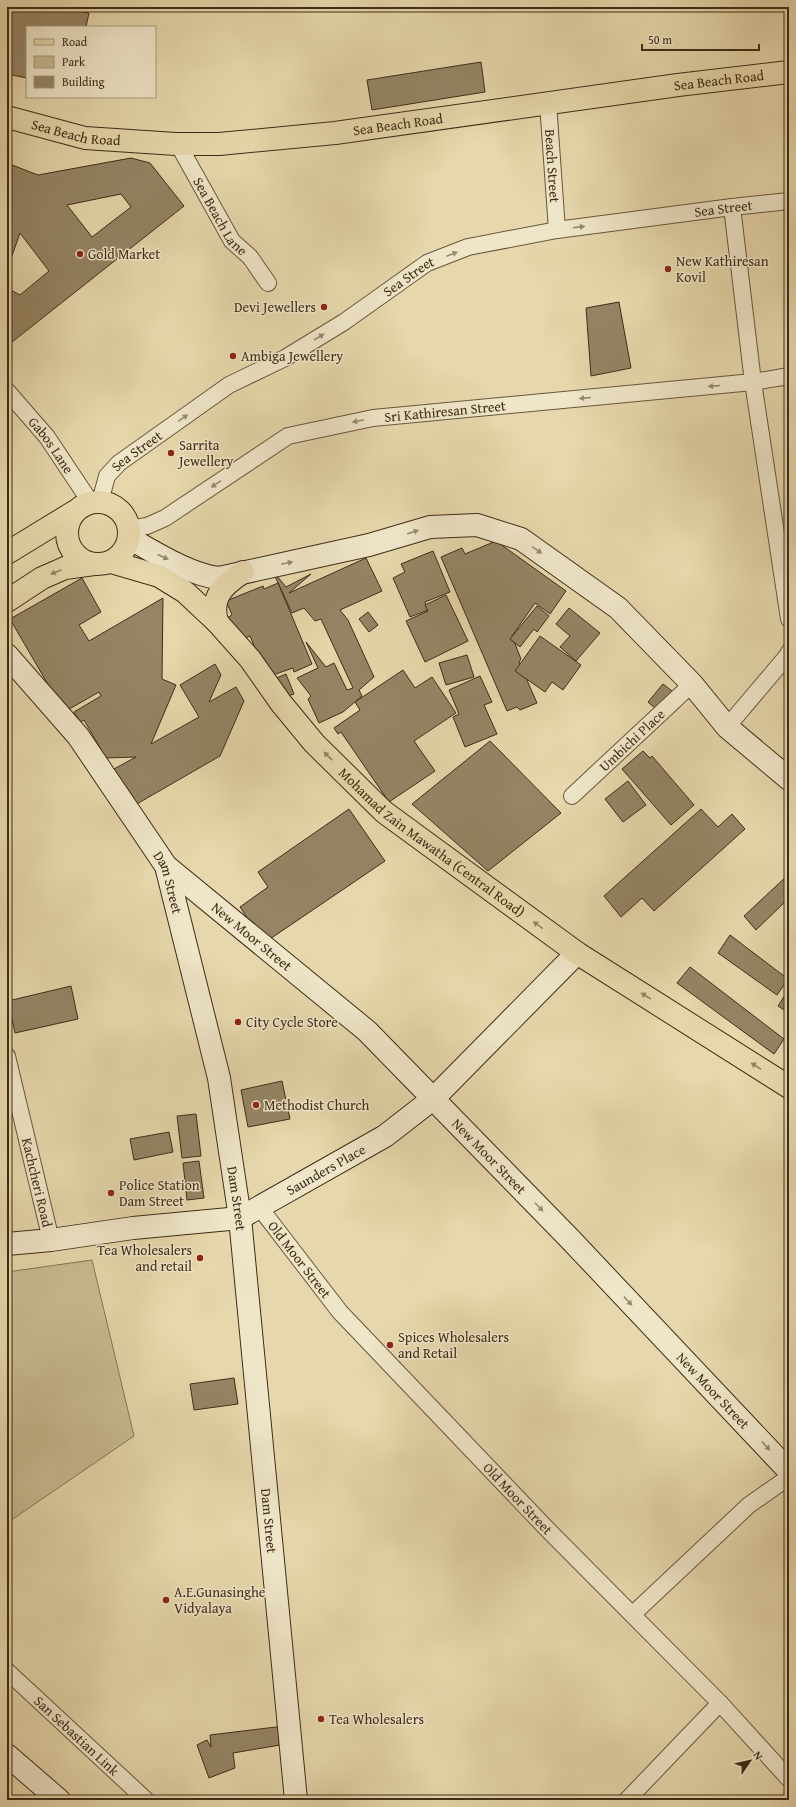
<svg xmlns="http://www.w3.org/2000/svg" width="796" height="1807" viewBox="0 0 796 1807" font-family="'Gentium Book Plus',serif">
	<style>
		.green { fill: #c9bb93; stroke: #847456 }
		.building { fill: #958565; stroke: #3e2c18; fill-rule: evenodd }
		.lines { fill: none; stroke-linecap: round; stroke-linejoin: round }
		.street-casing { stroke: #68573d; stroke-width: 18 }
		.secondary-casing { stroke: #3e2c18; stroke-width: 24 }
		.primary-casing { stroke: #3e2c18; stroke-width: 24 }
		.street { stroke: #efe6c9; stroke-width: 16 }
		.secondary { stroke: #efe6c9; stroke-width: 22 }
		.primary { stroke: #e6d8ac; stroke-width: 22 }
		.oneway { fill: #968970 }
		.oneway2 { fill: #928262 }
		.poi-dot { fill: #8f2418; stroke: #efe6c9; stroke-width: 1.5 }
		.labels { text-anchor: middle; dominant-baseline: central; stroke-width: 3; stroke-linejoin: round; paint-order: stroke }
		.street-label { font-size: 14px; fill: #3e2c18; stroke: #efe6c9 }
		.poi-label { font-size: 14px; fill: #3e2c18; stroke: #efe6c9; text-anchor: start }
	</style>
	<rect width="100%" height="100%" fill="#e6d8ac"/>
	<filter id="stains"><feTurbulence type="fractalNoise" baseFrequency=".005" numOctaves="4"/><feColorMatrix values="0 0 0 0 .2 0 0 0 0 .09 0 0 0 0 .02 0 0 0 .5 -.17"/></filter>
	<radialGradient id="worn" r=".72"><stop offset=".6" stop-color="#630" stop-opacity="0"/><stop offset="1" stop-color="#630" stop-opacity=".3"/></radialGradient>
	<path class="green" d="M92,1260L134,1436L7,1523V1272Z"/>
	<g class="building">
		<path d="M7,7H55L89,13L86,27H27V78L7,74Z"/>
		<path d="M481,62L485,92L372,110L367,80Z"/>
		<path d="M131,158L150,163L184,206L7,346V288L20,295L49,271L20,233L7,270V163L38,175ZM121,194L131,207L92,237L67,205Z"/>
		<path d="M619,302L631,368L591,376L586,308Z"/>
		<path d="M496,541L566,591L550,614L535,603L512,636L521,659L519,662L537,703L520,710L517,707L507,711L441,557L462,548L465,554Z"/>
		<path d="M433,551L450,592L425,602L428,610L410,617L393,578L405,572L401,564Z"/>
		<path d="M366,558L382,591L340,610L348,620L374,677L359,690L362,696L343,712L319,723L308,699L311,696L297,678L318,668L306,642L326,667L334,663L347,690L353,688L321,619L315,621L304,608L292,613L272,570L286,587L311,574L289,593Z"/>
		<path d="M82,578L101,612L79,625L89,641L163,598L162,679L176,685L151,744L199,717L180,685L215,664L221,675L209,702L236,687L244,701L220,756L135,805L114,769L136,757L106,758L84,720L80,722L74,712L101,696L99,692L64,712L10,619Z"/>
		<path d="M278,583L312,664L294,672L293,668L267,677L250,636L237,641L227,618L232,615L226,601L263,586L264,589Z"/>
		<path d="M446,595L468,641L425,662L406,621L428,611L425,605Z"/>
		<path d="M537,606L549,616L537,632L534,629L520,647L510,639Z"/>
		<path d="M569,608L600,633L576,661L560,647L570,636L556,624Z"/>
		<path d="M368,612L378,625L369,632L359,619Z"/>
		<path d="M540,636L581,665L563,690L552,682L545,692L515,671Z"/>
		<path d="M467,655L474,677L446,685L439,663Z"/>
		<path d="M403,670L415,688L432,677L456,713L414,741L435,771L389,802L341,732L338,734L334,728L360,710L355,702Z"/>
		<path d="M286,674L294,694L279,699L272,680Z"/>
		<path d="M480,676L492,702L484,705L497,734L465,747L453,717L459,714L449,690Z"/>
		<path d="M663,684L672,691L657,710L648,702Z"/>
		<path d="M490,741L561,813L488,871L412,804Z"/>
		<path d="M643,751L650,758L652,756L694,805L671,825L622,769Z"/>
		<path d="M628,781L646,805L623,822L605,799Z"/>
		<path d="M349,809L385,861L264,943L240,907L268,887L258,872Z"/>
		<path d="M701,809L718,827L732,814L745,829L654,911L642,898L621,917L604,896Z"/>
		<path d="M789,874V898L756,930L744,916Z"/>
		<path d="M730,935L788,979L777,995L718,953Z"/>
		<path d="M690,967L784,1039L774,1054L677,983Z"/>
		<path d="M71,986L78,1019L15,1033L8,1001Z"/>
		<path d="M789,989V1013L778,1006Z"/>
		<path d="M282,1081L290,1119L248,1127L241,1090Z"/>
		<path d="M196,1114L201,1156L182,1158L177,1116Z"/>
		<path d="M169,1132L173,1152L134,1160L130,1139Z"/>
		<path d="M199,1161L204,1198L187,1200L183,1163Z"/>
		<path d="M234,1378L238,1404L194,1410L190,1384Z"/>
		<path d="M284,1726L286,1744L233,1753L235,1768L209,1778L197,1745L207,1740L211,1747L210,1735Z"/>
	</g>
	<g class="lines">
		<g class="street-casing">
			<g id="street">
				<path id="s1" d="M548,103L557,230"/>
				<path id="s2" d="M178,144L232,241L250,257L268,283"/>
				<path d="M732,207L753,382L789,619"/>
				<path id="s3" d="M7,391L47,437L91,503"/>
				<path id="s4" d="M100,502L107,476L119,463L229,385L285,358L344,322L427,263L468,247L557,230L732,207L789,201"/>
				<path id="s5" d="M129,529L147,526L165,518L288,436L373,418L753,382L789,376"/>
				<path d="M727,727L787,656L789,652"/>
				<path id="s6" d="M572,796L692,684"/>
				<path id="s7" d="M7,1056L51,1240"/>
				<path id="s8" d="M260,1208L340,1312L549,1531L720,1703L789,1779"/>
				<path d="M633,1614L749,1505L789,1477"/>
				<path id="s9" d="M7,1671L146,1800"/>
				<path d="M627,1800L720,1703"/>
			</g>
		</g>
		<g class="secondary-casing">
			<g id="secondary">
				<path d="M129,538C154,552 190,575 219,578L369,545L430,527L477,525L521,539L618,608L692,684L727,727L789,779"/>
				<path id="s10" d="M7,655L78,736L166,866L219,1078L240,1218L296,1800"/>
				<path id="s11" d="M166,866L367,1031L570,1239L789,1471"/>
				<path id="s12" d="M7,1244L51,1240L133,1228L240,1218L385,1136L434,1098L577,953"/>
				<path d="M7,1755L59,1800"/>
			</g>
		</g>
		<g class="primary-casing">
			<g id="primary">
				<path id="s13" d="M7,117L85,138L176,144H219L335,133L678,85L789,72"/>
				<circle cx="98" cy="533" r="31"/>
				<path d="M7,553L74,512"/>
				<path id="s14" d="M111,562L159,576L185,592L217,622L250,659L281,703L314,743L384,812L577,953L789,1087"/>
				<path d="M7,601L42,578L65,568L94,564"/>
				<path d="M217,622C210,596 224,585 243,572"/>
			</g>
		</g>
		<use href="#street" class="street"/>
		<use href="#secondary" class="secondary"/>
		<use href="#primary" class="primary"/>
	</g>
	<defs><path id="oneway-solid" d="M-6-.8H1V-3.2L6.5 0L1 3.2V.8H-6Z"/></defs>
	<g class="oneway">
		<use href="#oneway-solid" transform="translate(579 227) rotate(-7)"/>
		<use href="#oneway-solid" transform="translate(452 254) rotate(-21)"/>
		<use href="#oneway-solid" transform="translate(319 337) rotate(-32)"/>
		<use href="#oneway-solid" transform="translate(714 386) rotate(175)"/>
		<use href="#oneway-solid" transform="translate(585 398) rotate(175)"/>
		<use href="#oneway-solid" transform="translate(183 418) rotate(-35)"/>
		<use href="#oneway-solid" transform="translate(358 421) rotate(168)"/>
		<use href="#oneway-solid" transform="translate(216 484) rotate(146)"/>
		<use href="#oneway-solid" transform="translate(413 532) rotate(-17)"/>
		<use href="#oneway-solid" transform="translate(537 550) rotate(35)"/>
		<use href="#oneway-solid" transform="translate(163 557) rotate(24)"/>
		<use href="#oneway-solid" transform="translate(287 563) rotate(-12)"/>
		<use href="#oneway-solid" transform="translate(539 1207) rotate(46)"/>
		<use href="#oneway-solid" transform="translate(628 1301) rotate(47)"/>
		<use href="#oneway-solid" transform="translate(766 1446) rotate(47)"/>
	</g>
	<g class="oneway2">
		<use href="#oneway-solid" transform="translate(56 572) rotate(157)"/>
		<use href="#oneway-solid" transform="translate(328 756) rotate(-136)"/>
		<use href="#oneway-solid" transform="translate(538 925) rotate(-144)"/>
		<use href="#oneway-solid" transform="translate(646 996) rotate(-148)"/>
		<use href="#oneway-solid" transform="translate(756 1066) rotate(-147)"/>
	</g>
	<g class="poi-dot">
		<circle cx="80" cy="254" r="4"/>
		<circle cx="668" cy="269" r="4"/>
		<circle cx="324" cy="307" r="4"/>
		<circle cx="233" cy="356" r="4"/>
		<circle cx="171" cy="453" r="4"/>
		<circle cx="238" cy="1022" r="4"/>
		<circle cx="256" cy="1105" r="4"/>
		<circle cx="111" cy="1193" r="4"/>
		<circle cx="200" cy="1258" r="4"/>
		<circle cx="390" cy="1345" r="4"/>
		<circle cx="166" cy="1600" r="4"/>
		<circle cx="321" cy="1719" r="4"/>
	</g>
	<g class="labels">
		<g class="street-label">
			<text stroke="none"><textPath href="#s13" startOffset="719">Sea Beach Road</textPath></text>
			<text stroke="none"><textPath href="#s13" startOffset="395">Sea Beach Road</textPath></text>
			<text stroke="none"><textPath href="#s13" startOffset="71">Sea Beach Road</textPath></text>
			<text stroke="none"><textPath href="#s1" startOffset="63">Beach Street</textPath></text>
			<text stroke="none"><textPath href="#s4" startOffset="715">Sea Street</textPath></text>
			<text stroke="none"><textPath href="#s2" startOffset="84">Sea Beach Lane</textPath></text>
			<text stroke="none"><textPath href="#s4" startOffset="390">Sea Street</textPath></text>
			<text stroke="none"><textPath href="#s5" startOffset="345">Sri Kathiresan Street</textPath></text>
			<text stroke="none"><textPath href="#s3" startOffset="70">Gabos Lane</textPath></text>
			<text stroke="none"><textPath href="#s4" startOffset="66">Sea Street</textPath></text>
			<text stroke="none"><textPath href="#s6" startOffset="82">Umbichi Place</textPath></text>
			<text stroke="none"><textPath href="#s14" startOffset="434">Mohamad Zain Mawatha (Central Road)</textPath></text>
			<text stroke="none"><textPath href="#s10" startOffset="281">Dam Street</textPath></text>
			<text stroke="none"><textPath href="#s11" startOffset="111">New Moor Street</textPath></text>
			<text stroke="none"><textPath href="#s11" startOffset="435">New Moor Street</textPath></text>
			<text stroke="none"><textPath href="#s12" startOffset="333">Saunders Place</textPath></text>
			<text stroke="none"><textPath href="#s7" startOffset="130">Kachcheri Road</textPath></text>
			<text stroke="none"><textPath href="#s10" startOffset="605">Dam Street</textPath></text>
			<text stroke="none"><textPath href="#s8" startOffset="65">Old Moor Street</textPath></text>
			<text stroke="none"><textPath href="#s11" startOffset="759">New Moor Street</textPath></text>
			<text stroke="none"><textPath href="#s8" startOffset="389">Old Moor Street</textPath></text>
			<text stroke="none"><textPath href="#s10" startOffset="929">Dam Street</textPath></text>
			<text stroke="none"><textPath href="#s9" startOffset="95">San Sebastian Link</textPath></text>
		</g>
		<g class="poi-label">
			<text x="88" y="254">Gold Market</text>
			<text x="676" y="261">New Kathiresan<tspan x="676" dy="16">Kovil</tspan></text>
			<text x="316" y="307" text-anchor="end">Devi Jewellers</text>
			<text x="241" y="356">Ambiga Jewellery</text>
			<text x="179" y="445">Sarrita<tspan x="179" dy="16">Jewellery</tspan></text>
			<text x="246" y="1022">City Cycle Store</text>
			<text x="264" y="1105">Methodist Church</text>
			<text x="119" y="1185">Police Station<tspan x="119" dy="16">Dam Street</tspan></text>
			<text x="192" y="1250" text-anchor="end">Tea Wholesalers<tspan x="192" dy="16">and retail</tspan></text>
			<text x="398" y="1337">Spices Wholesalers<tspan x="398" dy="16">and Retail</tspan></text>
			<text x="174" y="1592">A.E.Gunasinghe<tspan x="174" dy="16">Vidyalaya</tspan></text>
			<text x="329" y="1719">Tea Wholesalers</text>
		</g>
	</g>
	<rect width="796" height="1807" fill="none" stroke="#e6d8ac" stroke-width="24"/>
	<rect x="8" y="8" width="780" height="1791" fill="none" stroke="#3e2c18" stroke-width="2"/>
	<rect x="12" y="12" width="772" height="1783" fill="none" stroke="#3e2c18"/>
	<rect x="26" y="26" width="130" height="72" fill="#efe6c9" stroke="#a89c82"/>
	<rect x="34" y="39" width="20" height="6" fill="#e6d8ac" stroke="#a89c82"/>
	<text x="62" y="46" font-size="12" fill="#3e2c18">Road</text>
	<rect x="34" y="56" width="20" height="12" fill="#c9bb93" stroke="#a89c82"/>
	<text x="62" y="66" font-size="12" fill="#3e2c18">Park</text>
	<rect x="34" y="76" width="20" height="12" fill="#958565" stroke="#a89c82"/>
	<text x="62" y="86" font-size="12" fill="#3e2c18">Building</text>
	<g transform="translate(750 1761) rotate(56)" stroke="#efe6c9" stroke-width="3" paint-order="stroke">
	<path d="M0-3L7 15L0 10L-7 15Z" fill="#3e2c18"/>
	<text y="-6" font-size="11" font-weight="bold" text-anchor="middle" fill="#3e2c18">N</text>
	</g>
	<path d="M642 44v6h117v-6" fill="none" stroke="#3e2c18" stroke-width="2"/>
	<text x="648" y="44" font-size="12" fill="#3e2c18" stroke="#efe6c9" stroke-width="3" paint-order="stroke">50 m</text>
	<rect width="100%" height="100%" filter="url(#stains)"/>
	<rect width="100%" height="100%" fill="url(#worn)"/>
</svg>
